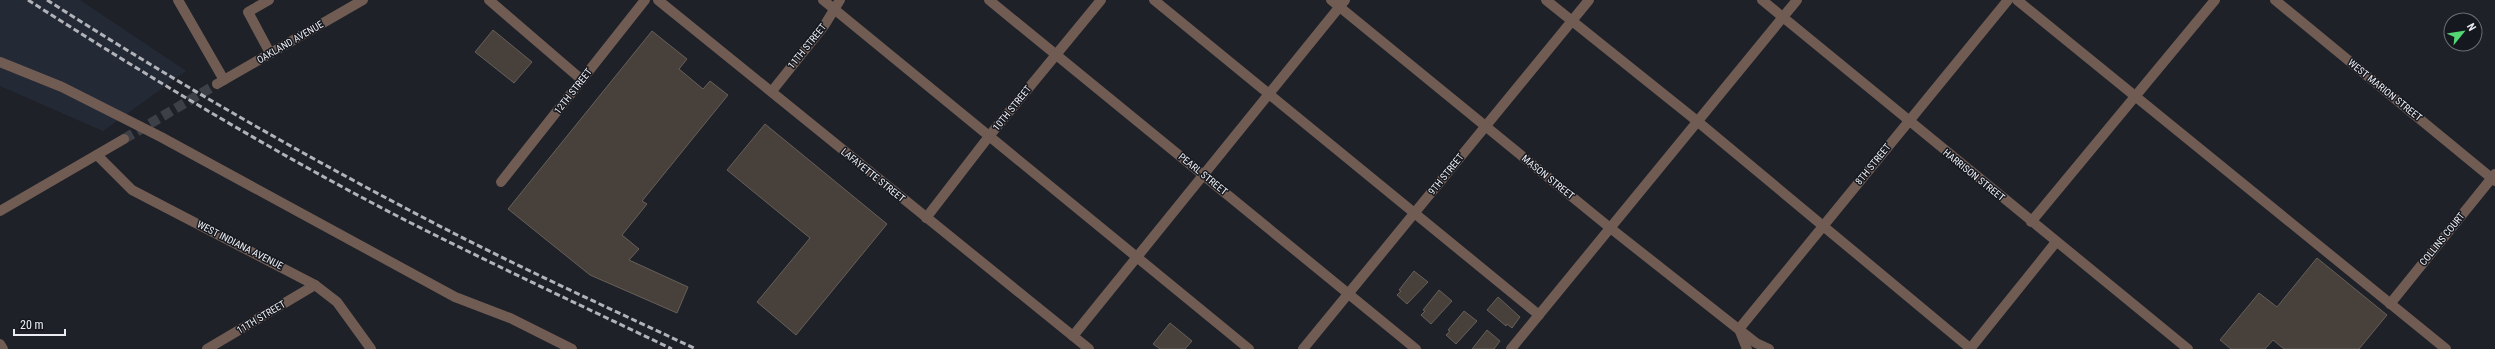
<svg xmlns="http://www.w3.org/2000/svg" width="2495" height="349" viewBox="0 0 2495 349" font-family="'Roboto Condensed',sans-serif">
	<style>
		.built { fill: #242936 }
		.building { fill: #48413b; stroke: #675f58 }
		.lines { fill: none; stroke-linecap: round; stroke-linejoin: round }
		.minor-tunnel { stroke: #3d4046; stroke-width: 10; stroke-dasharray: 10 5; stroke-linecap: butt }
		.minor { stroke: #715c54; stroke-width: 10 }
		.rail { stroke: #b1b3b9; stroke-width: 3; stroke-dasharray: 6 3; stroke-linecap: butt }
		.labels { text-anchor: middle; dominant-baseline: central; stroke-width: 3; stroke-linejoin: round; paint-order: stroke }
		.street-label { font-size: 10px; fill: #ebedf2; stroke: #15181f }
	</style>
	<rect width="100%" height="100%" fill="#1e2128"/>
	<path class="built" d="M0,0H80L186,71L103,131L0,86Z"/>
	<g class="building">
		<path d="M493,30L532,62L514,83L475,52Z"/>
		<path d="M652,31L687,59L679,69L703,89L710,81L728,95L642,201L647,204L622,235L639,249L629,260L688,287L677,313L590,275L508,209Z"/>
		<path d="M765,124L887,224L796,335L757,302L810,238L727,170Z"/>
		<path d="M2317,258L2387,315L2359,349H2284L2273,340L2265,349H2231L2220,340L2259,293L2277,307Z"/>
		<path d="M1414,271L1428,282L1407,304L1397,295L1401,291L1399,290Z"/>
		<path d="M1439,290L1452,301L1431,324L1421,315L1425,311L1423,310Z"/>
		<path d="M1498,297L1520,317L1512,328L1507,324L1506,326L1487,310Z"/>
		<path d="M1464,311L1477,321L1456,344L1446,335L1450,331L1448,330Z"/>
		<path d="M1170,323L1192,341L1185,349H1160L1153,344Z"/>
		<path d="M1487,330L1500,341L1494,349H1472Z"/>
	</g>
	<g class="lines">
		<path class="minor-tunnel" d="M124,139L217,84"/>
		<g class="minor">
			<path d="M178,0L224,80"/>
			<path d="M269,0L248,12L270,53"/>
			<path d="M489,0L582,80"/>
			<path d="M658,0L1089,349"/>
			<path d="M823,0L1249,349"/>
			<path d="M989,0L1416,349"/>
			<path d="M1154,0L1539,315"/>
			<path d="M1331,0L1609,227L1756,343L1769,349"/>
			<path d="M1546,0L1697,121L1971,349"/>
			<path d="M1762,0L2188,349"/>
			<path d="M2017,0L2446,349"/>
			<path d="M2275,0L2495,181"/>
			<path d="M0,62L62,87L161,137L455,297L510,318L572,349"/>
			<path d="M217,84L363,0"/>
			<path d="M772,91L824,26L840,0"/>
			<path d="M97,155L132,190L315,285L337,302L371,349"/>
			<path d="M501,182L645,0"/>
			<path d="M0,211L124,139"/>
			<path d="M926,218L990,135L1101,0"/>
			<path d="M2031,222L2215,0"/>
			<path d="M2390,304L2495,174"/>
			<path d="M1073,336L1345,0"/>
			<path d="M0,344L3,349"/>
			<path d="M207,349L315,285"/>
			<path d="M1303,349L1589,0"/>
			<path d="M1511,349L1797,0"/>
			<path d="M1747,349L1739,329L2008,0"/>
			<path d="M1970,349L2056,242"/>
		</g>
		<g class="rail">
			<path d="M28,0C150,78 275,153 403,219C492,264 582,306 672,349"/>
			<path d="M47,0C164,75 285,145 409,210C503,260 600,304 696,349"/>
		</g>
	</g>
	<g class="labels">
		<g class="street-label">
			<text transform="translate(290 42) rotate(-30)">OAKLAND AVENUE</text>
			<text transform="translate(807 46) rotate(-51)">11TH STREET</text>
			<text transform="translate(2385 90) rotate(39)">WEST MARION STREET</text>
			<text transform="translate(573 91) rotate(-52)">12TH STREET</text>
			<text transform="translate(1012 108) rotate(-51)">10TH STREET</text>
			<text transform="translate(1873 164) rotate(-51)">8TH STREET</text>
			<text transform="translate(1203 174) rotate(39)">PEARL STREET</text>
			<text transform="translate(1446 174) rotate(-51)">9TH STREET</text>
			<text transform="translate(873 175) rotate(39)">LAFAYETTE STREET</text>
			<text transform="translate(1974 175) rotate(39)">HARRISON STREET</text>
			<text transform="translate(1548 177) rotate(39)">MASON STREET</text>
			<text transform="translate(2442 239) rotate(-51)">COLLINS COURT</text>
			<text transform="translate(240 245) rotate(27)">WEST INDIANA AVENUE</text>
			<text transform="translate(261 317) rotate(-31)">11TH STREET</text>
		</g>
	</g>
	<g transform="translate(2463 32) rotate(60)"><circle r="19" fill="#15181f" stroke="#6b6d73"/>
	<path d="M0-3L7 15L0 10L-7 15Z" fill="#53d673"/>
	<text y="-6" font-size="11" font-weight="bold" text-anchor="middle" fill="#ebedf2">N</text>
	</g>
	<path d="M14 329v6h51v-6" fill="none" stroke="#ebedf2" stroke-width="2"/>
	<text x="20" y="329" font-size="12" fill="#ebedf2" stroke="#15181f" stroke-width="3" paint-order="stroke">20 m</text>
</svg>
